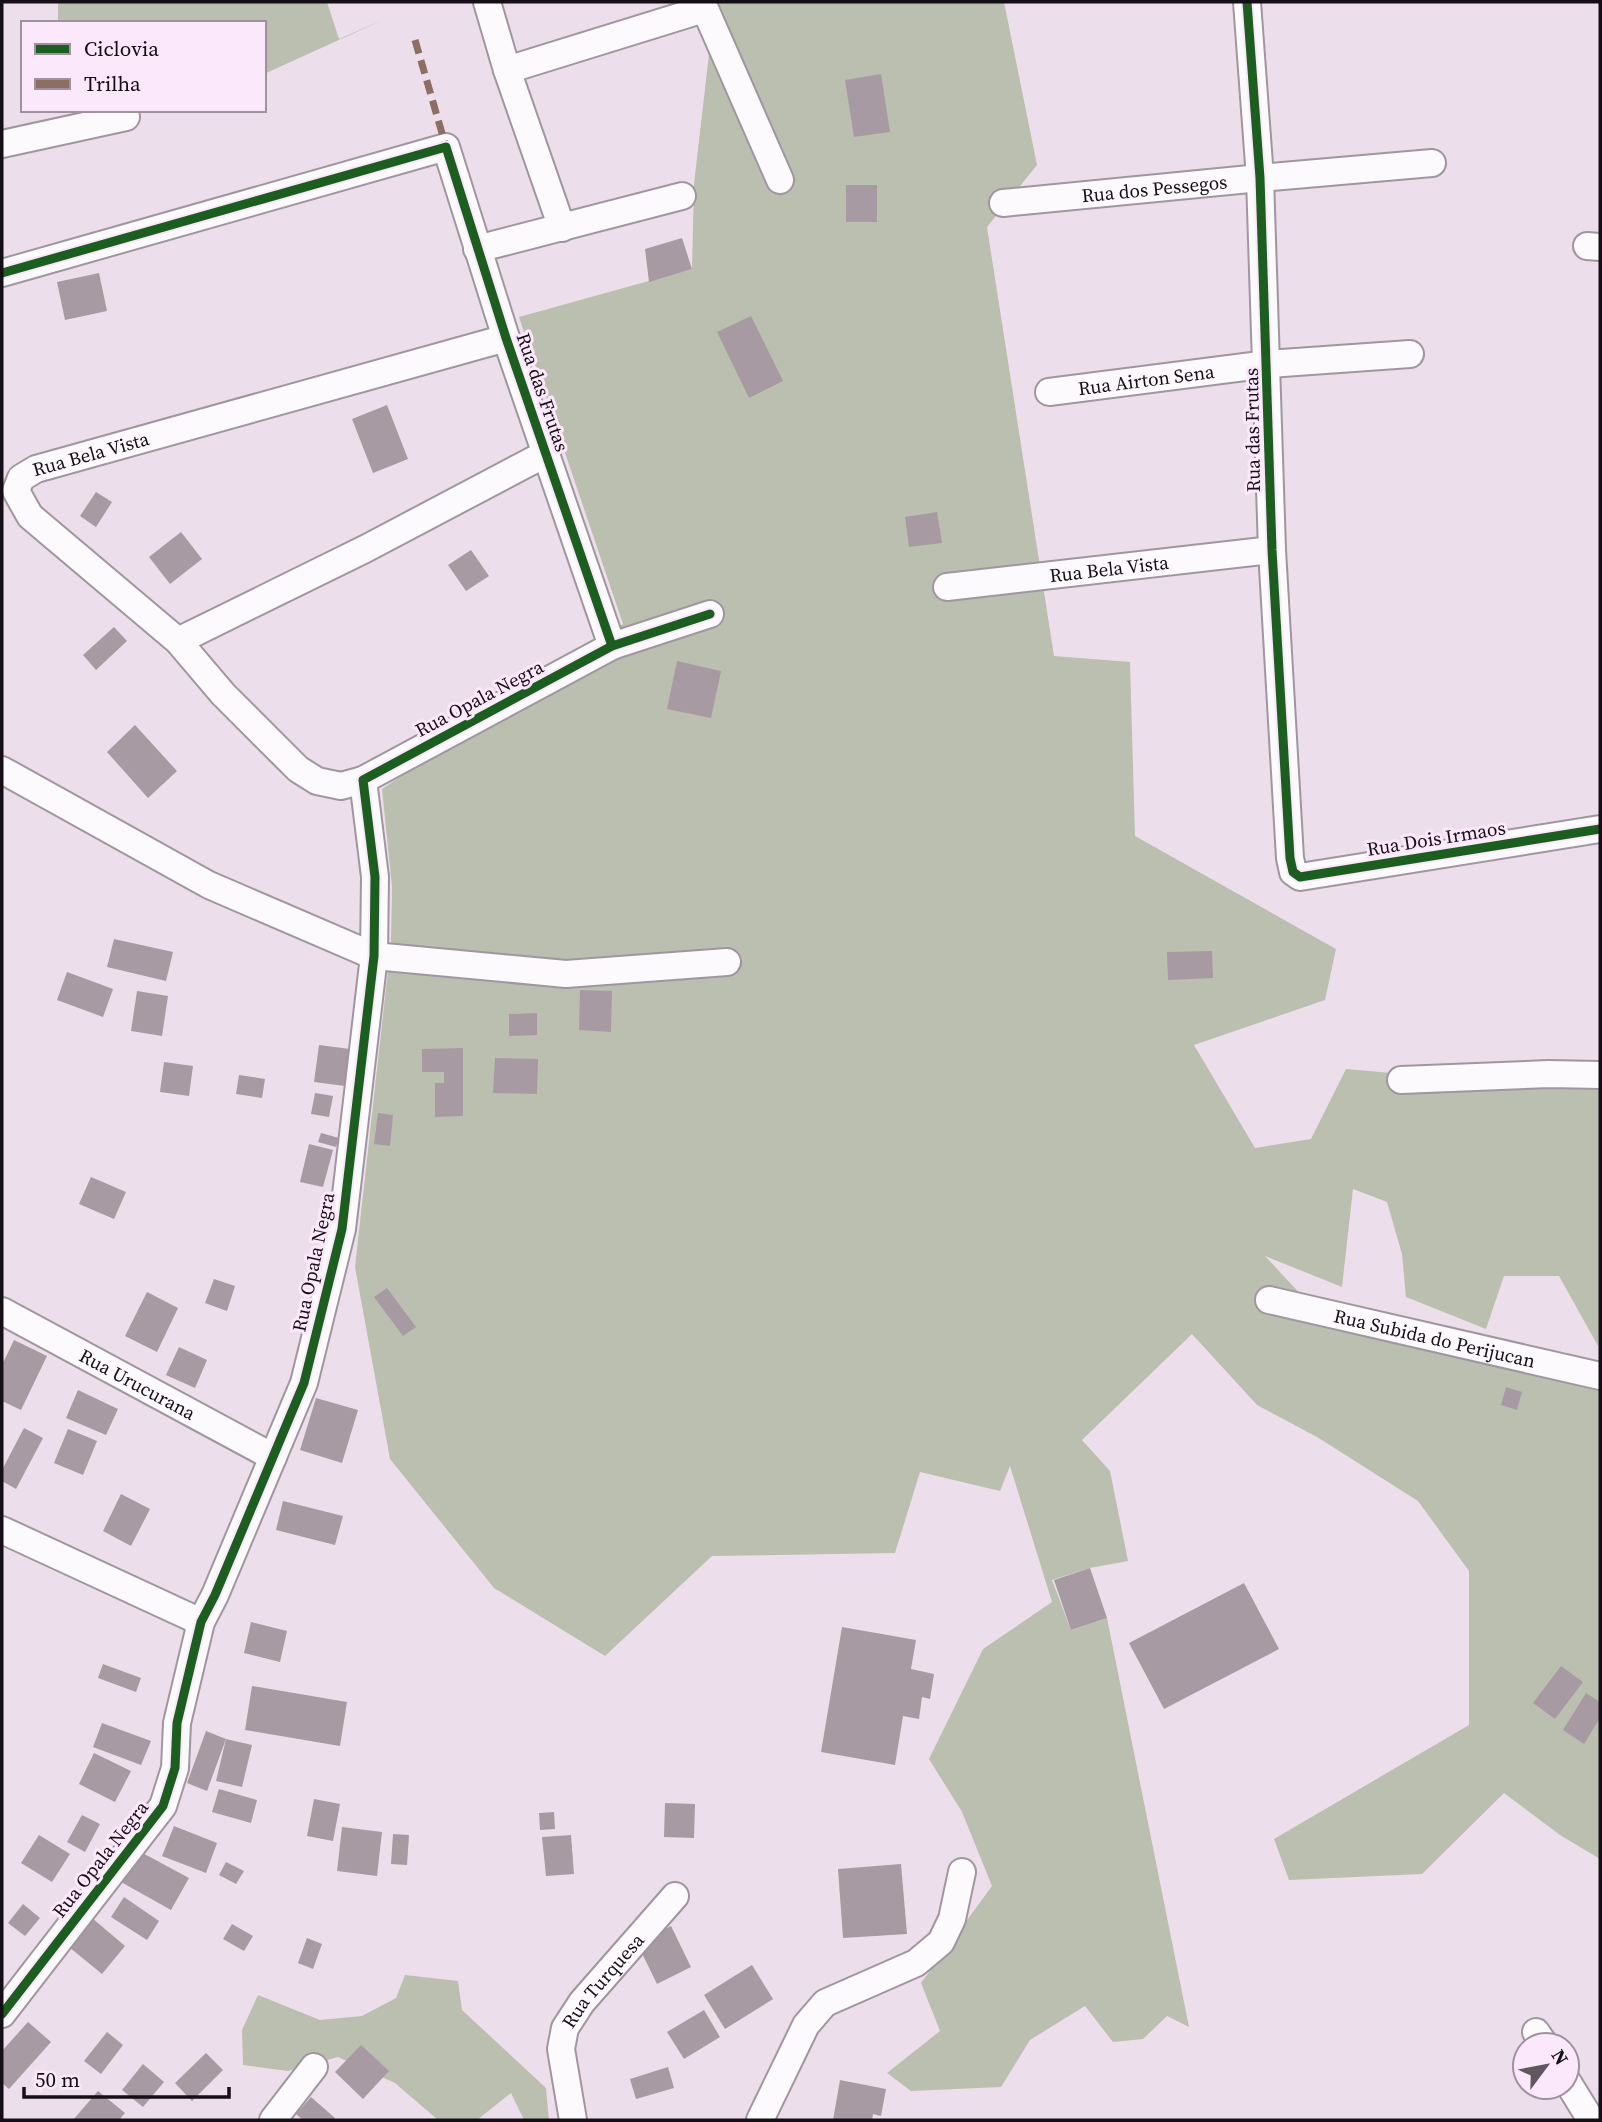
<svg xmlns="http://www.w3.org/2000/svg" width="1602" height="2122" viewBox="0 0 1602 2122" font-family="'Source Serif 4',serif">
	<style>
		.forest { fill: #bbbfaf }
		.building { fill: #a89aa2 }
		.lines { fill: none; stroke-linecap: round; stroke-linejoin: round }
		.minor-casing { stroke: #a096a0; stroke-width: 30 }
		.minor { stroke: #fcfafc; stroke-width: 26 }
		.quiet { stroke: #8d6e63; stroke-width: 7; stroke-dasharray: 14 7; stroke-linecap: butt }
		.cycleway-casing { stroke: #fce8fb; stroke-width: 13 }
		.cycleway { stroke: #1b5e20; stroke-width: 9 }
		.labels { text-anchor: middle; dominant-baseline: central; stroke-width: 6; stroke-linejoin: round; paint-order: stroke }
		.street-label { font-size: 19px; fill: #160e16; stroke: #fce8fb }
	</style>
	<rect width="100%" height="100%" fill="#ecdfeb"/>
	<g class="forest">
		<path d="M58,2H327L339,39L385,19L264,74V23H58Z"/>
		<path d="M715,2H1004L1037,165L987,227L1054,656L1130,662L1135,836L1336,949L1325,1000L1194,1045L1255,1148L1311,1139L1346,1069L1448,1078L1549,1074L1600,1091V1312L1598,1346L1559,1276H1504L1486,1329L1406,1297L1402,1254L1387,1202L1353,1189L1342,1287L1265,1256L1334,1330L1600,1379V1859L1560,1835L1504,1793L1422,1874L1289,1880L1274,1839L1469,1725V1571L1418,1501L1317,1437L1257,1405L1192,1334L1082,1440L1110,1471L1128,1561L1090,1568L1052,1580L1071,1630L1107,1618L1189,2027L1167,2016L1143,2039L1113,2042L1085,2006L1030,2040L1001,2087L911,2091L887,2073L940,2031L921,1983L992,1886L962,1812L929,1759L983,1649L1052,1602L1010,1466L1000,1491L920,1472L895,1553L712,1556L605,1656L494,1588L390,1459L355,1267L391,943L392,887L382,789L623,624L519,317L692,269L694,184Z"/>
		<path d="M405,1975L458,1981L462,2010L546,2088L549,2120H524L511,2093L477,2120H438L395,2083L338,2057L288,2071L243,2065L242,2030L258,1995L320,2020L362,2016L396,1998Z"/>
	</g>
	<g class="building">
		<path d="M881,74L890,132L854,137L845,80Z"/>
		<rect x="846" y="185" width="31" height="37"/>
		<path d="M682,238L692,269L649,282L645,249Z"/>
		<path d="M99,273L107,311L65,320L57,282Z"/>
		<path d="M751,316L783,381L749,398L717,332Z"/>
		<path d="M387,405L408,459L373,473L352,419Z"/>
		<path d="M96,492L112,502L96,527L80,516Z"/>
		<path d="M937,512L942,543L909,547L905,517Z"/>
		<path d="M181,532L202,559L170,584L149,557Z"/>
		<path d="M471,550L489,576L466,591L448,565Z"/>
		<path d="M114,627L127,641L96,670L83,655Z"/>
		<path d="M677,661L721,671L711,718L667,709Z"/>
		<path d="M135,725L177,771L148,798L107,752Z"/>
		<path d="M114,939L173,952L166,981L107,967Z"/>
		<path d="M1212,951L1213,978L1168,980L1167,952Z"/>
		<path d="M67,972L113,989L103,1017L57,1000Z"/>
		<path d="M580,990L612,991L611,1032L579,1030Z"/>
		<path d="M137,991L168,996L162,1036L131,1031Z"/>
		<path d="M537,1013V1035L509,1036V1014Z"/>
		<path d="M319,1045L350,1049L345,1086L314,1082Z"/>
		<path d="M463,1048V1116L435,1117V1083H444V1072H422V1049Z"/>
		<path d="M495,1058L538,1059L537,1094L493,1093Z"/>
		<path d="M164,1062L193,1066L189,1096L160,1092Z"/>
		<path d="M239,1075L265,1079L262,1098L236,1094Z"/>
		<path d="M315,1093L333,1096L329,1117L311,1114Z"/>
		<path d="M378,1113L393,1115L390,1146L374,1144Z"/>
		<path d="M321,1133L339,1138L336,1147L318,1142Z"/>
		<path d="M309,1144L333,1150L323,1187L300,1182Z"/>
		<path d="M91,1177L126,1192L114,1219L79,1204Z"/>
		<path d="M214,1279L235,1286L227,1311L205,1303Z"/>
		<path d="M387,1288L416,1327L403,1336L374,1297Z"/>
		<path d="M147,1292L178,1308L157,1352L125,1336Z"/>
		<path d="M14,1340L47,1356L21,1410L2,1401V1365Z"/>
		<path d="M179,1347L207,1360L195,1388L166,1375Z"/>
		<path d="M1506,1387L1522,1392L1517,1410L1501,1405Z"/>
		<path d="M78,1390L118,1409L106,1435L66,1418Z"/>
		<path d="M316,1398L358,1410L342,1463L300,1450Z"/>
		<path d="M24,1428L43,1438L16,1489L2,1481V1470Z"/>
		<path d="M68,1429L97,1441L83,1475L54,1463Z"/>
		<path d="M121,1494L150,1509L131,1546L103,1531Z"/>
		<path d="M283,1501L343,1516L335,1545L276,1530Z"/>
		<path d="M1090,1568L1107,1618L1071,1630L1054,1580Z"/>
		<path d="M1244,1583L1279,1649L1164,1709L1129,1643Z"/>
		<path d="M251,1622L287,1631L280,1662L244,1653Z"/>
		<path d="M842,1627L916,1640L911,1669L934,1674L930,1699L922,1697L919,1719L903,1716L895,1765L821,1752Z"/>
		<path d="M103,1664L141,1678L136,1692L98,1678Z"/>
		<path d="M1561,1666L1583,1682L1555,1719L1533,1703Z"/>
		<path d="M252,1686L347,1702L340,1746L245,1730Z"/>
		<path d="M1586,1693L1600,1702V1718L1584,1744L1563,1730Z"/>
		<path d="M102,1723L151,1741L141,1765L93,1747Z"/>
		<path d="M206,1731L226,1739L207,1791L187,1783Z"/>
		<path d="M226,1739L252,1745L242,1787L216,1781Z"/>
		<path d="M94,1753L131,1771L115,1802L79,1784Z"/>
		<path d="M219,1789L257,1800L251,1823L212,1812Z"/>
		<path d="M314,1799L340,1804L333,1841L307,1836Z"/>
		<path d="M665,1803L695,1804L694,1838L664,1837Z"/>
		<path d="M554,1812L555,1829L540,1830L539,1813Z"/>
		<path d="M82,1815L100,1824L85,1852L67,1842Z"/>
		<path d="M174,1826L217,1843L206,1873L162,1856Z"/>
		<path d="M342,1827L382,1832L377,1876L337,1871Z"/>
		<path d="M393,1834L409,1835L407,1865L391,1864Z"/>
		<path d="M39,1835L70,1854L52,1882L21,1863Z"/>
		<path d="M571,1835L574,1874L546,1876L542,1837Z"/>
		<path d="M137,1850L189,1878L171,1910L121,1882Z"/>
		<path d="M226,1862L244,1871L236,1884L219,1875Z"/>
		<path d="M901,1864L907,1934L843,1938L838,1869Z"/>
		<path d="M124,1897L159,1921L147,1940L111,1917Z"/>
		<path d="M23,1904L40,1918L25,1936L8,1923Z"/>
		<path d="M92,1918L125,1946L102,1974L69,1947Z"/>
		<path d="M232,1924L253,1936L244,1951L223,1939Z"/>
		<path d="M671,1926L691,1967L657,1984L637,1943Z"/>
		<path d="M307,1938L322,1944L313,1969L298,1963Z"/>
		<path d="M752,1965L773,1999L725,2029L704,1995Z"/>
		<path d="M704,2010L720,2037L684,2059L667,2032Z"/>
		<path d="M28,2022L51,2042L9,2089L2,2083V2051Z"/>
		<path d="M107,2032L123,2045L101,2074L84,2061Z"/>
		<path d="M361,2045L389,2071L363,2099L335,2072Z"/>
		<path d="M206,2053L223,2070L192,2101L175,2083Z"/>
		<path d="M143,2064L164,2082L143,2107L122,2090Z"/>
		<path d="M668,2067L674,2088L636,2099L630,2079Z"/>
		<path d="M840,2080L886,2089L881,2116L873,2114L872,2120H833Z"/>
		<path d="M98,2091L125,2113L119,2120H73Z"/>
		<path d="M311,2097L335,2118L333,2120H303L296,2114Z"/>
	</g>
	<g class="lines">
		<g class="minor-casing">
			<g id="minor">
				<path d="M487,2L507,70L562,228"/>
				<path d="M702,2L780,180"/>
				<path d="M1247,2L1260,178L1272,550L1290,858L1293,872L1300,877L1600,829"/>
				<path d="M507,70L704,9"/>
				<path d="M2,144L126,117"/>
				<path id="s1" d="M1003,203L1260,178L1432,163"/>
				<path d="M1587,246L1600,247"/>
				<path d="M477,249L682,196"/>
				<path d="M2,273L446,147L506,338L612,646"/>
				<path id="s2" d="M1049,392L1268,364L1410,354"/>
				<path id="s3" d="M947,587L1272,550"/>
				<path d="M178,641L365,549L547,453"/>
				<path d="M2,770L209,885L374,956L566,974L727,962"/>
				<path id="s4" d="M363,780L341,786L317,781L298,769L223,694L178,641L30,516L16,491L21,478L36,469L506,338"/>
				<path d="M1401,1080L1549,1074L1600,1075"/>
				<path id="s5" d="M1269,1300L1600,1376"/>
				<path id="s6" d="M2,1311L273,1457"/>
				<path d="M2,1530L201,1622"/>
				<path d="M2,2014L163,1806L175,1768L177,1723L201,1622L215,1595L304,1383L342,1229L374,956L375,877L363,780L612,646L710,614"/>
				<path d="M1536,2032L1545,2045"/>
				<path d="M1567,2081L1591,2120"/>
				<path d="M273,2120L314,2067"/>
				<path id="s7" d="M573,2120L561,2049L565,2028L582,2002L675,1896"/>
				<path d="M760,2120L806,2025L825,2003L916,1963L941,1942L952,1919L962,1872"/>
			</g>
		</g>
		<use href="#minor" class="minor"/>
		<path class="quiet" d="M415,40L446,147"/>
		<g class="cycleway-casing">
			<g id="cycleway">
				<path d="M1247,2L1260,178L1272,550L1290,858L1293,872L1300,877L1600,829"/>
				<path d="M2,273L446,147L506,338L612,646"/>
				<path d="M2,2014L163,1806L175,1768L177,1723L201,1622L215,1595L304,1383L342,1229L374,956L375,877L363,780L612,646L710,614"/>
			</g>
		</g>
		<use href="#cycleway" class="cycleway"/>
	</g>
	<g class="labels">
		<g class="street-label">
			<text stroke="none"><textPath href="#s1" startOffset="152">Rua dos Pessegos</textPath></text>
			<text stroke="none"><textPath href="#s2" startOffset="98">Rua Airton Sena</textPath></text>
			<text transform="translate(543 392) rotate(71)">Rua das Frutas</text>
			<text transform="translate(1252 430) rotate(-91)">Rua das Frutas</text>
			<text stroke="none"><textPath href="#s4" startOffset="556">Rua Bela Vista</textPath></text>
			<text stroke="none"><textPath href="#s3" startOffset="163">Rua Bela Vista</textPath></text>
			<text transform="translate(479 698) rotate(-28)">Rua Opala Negra</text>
			<text transform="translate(1436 838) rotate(-9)">Rua Dois Irmaos</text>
			<text transform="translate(313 1262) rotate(-78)">Rua Opala Negra</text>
			<text stroke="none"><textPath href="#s5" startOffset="170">Rua Subida do Perijucan</textPath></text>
			<text stroke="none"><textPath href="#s6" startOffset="154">Rua Urucurana</textPath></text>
			<text transform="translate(100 1859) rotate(-52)">Rua Opala Negra</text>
			<text stroke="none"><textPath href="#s7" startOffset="154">Rua Turquesa</textPath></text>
		</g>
	</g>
	<rect width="1602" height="2122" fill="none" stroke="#160e16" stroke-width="7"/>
	<rect x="21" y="21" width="245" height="91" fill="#fce8fb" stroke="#a0919f" stroke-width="2"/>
	<rect x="35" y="44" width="35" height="10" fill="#1b5e20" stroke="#a0919f" stroke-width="2"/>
	<text x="84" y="56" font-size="21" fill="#160e16">Ciclovia</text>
	<rect x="35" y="79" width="35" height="10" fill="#8d6e63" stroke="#a0919f" stroke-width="2"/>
	<text x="84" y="91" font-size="21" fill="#160e16">Trilha</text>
	<g transform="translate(1546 2066) rotate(58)"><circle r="33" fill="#fce8fb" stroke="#a0919f" stroke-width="2"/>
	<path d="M0-5L12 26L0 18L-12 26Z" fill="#615761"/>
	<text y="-10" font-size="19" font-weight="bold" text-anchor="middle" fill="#160e16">N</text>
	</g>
	<path d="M24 2087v10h205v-10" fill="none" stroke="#160e16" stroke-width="3.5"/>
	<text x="35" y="2087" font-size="21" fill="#160e16" stroke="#fce8fb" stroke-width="5" paint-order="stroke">50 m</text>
</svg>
